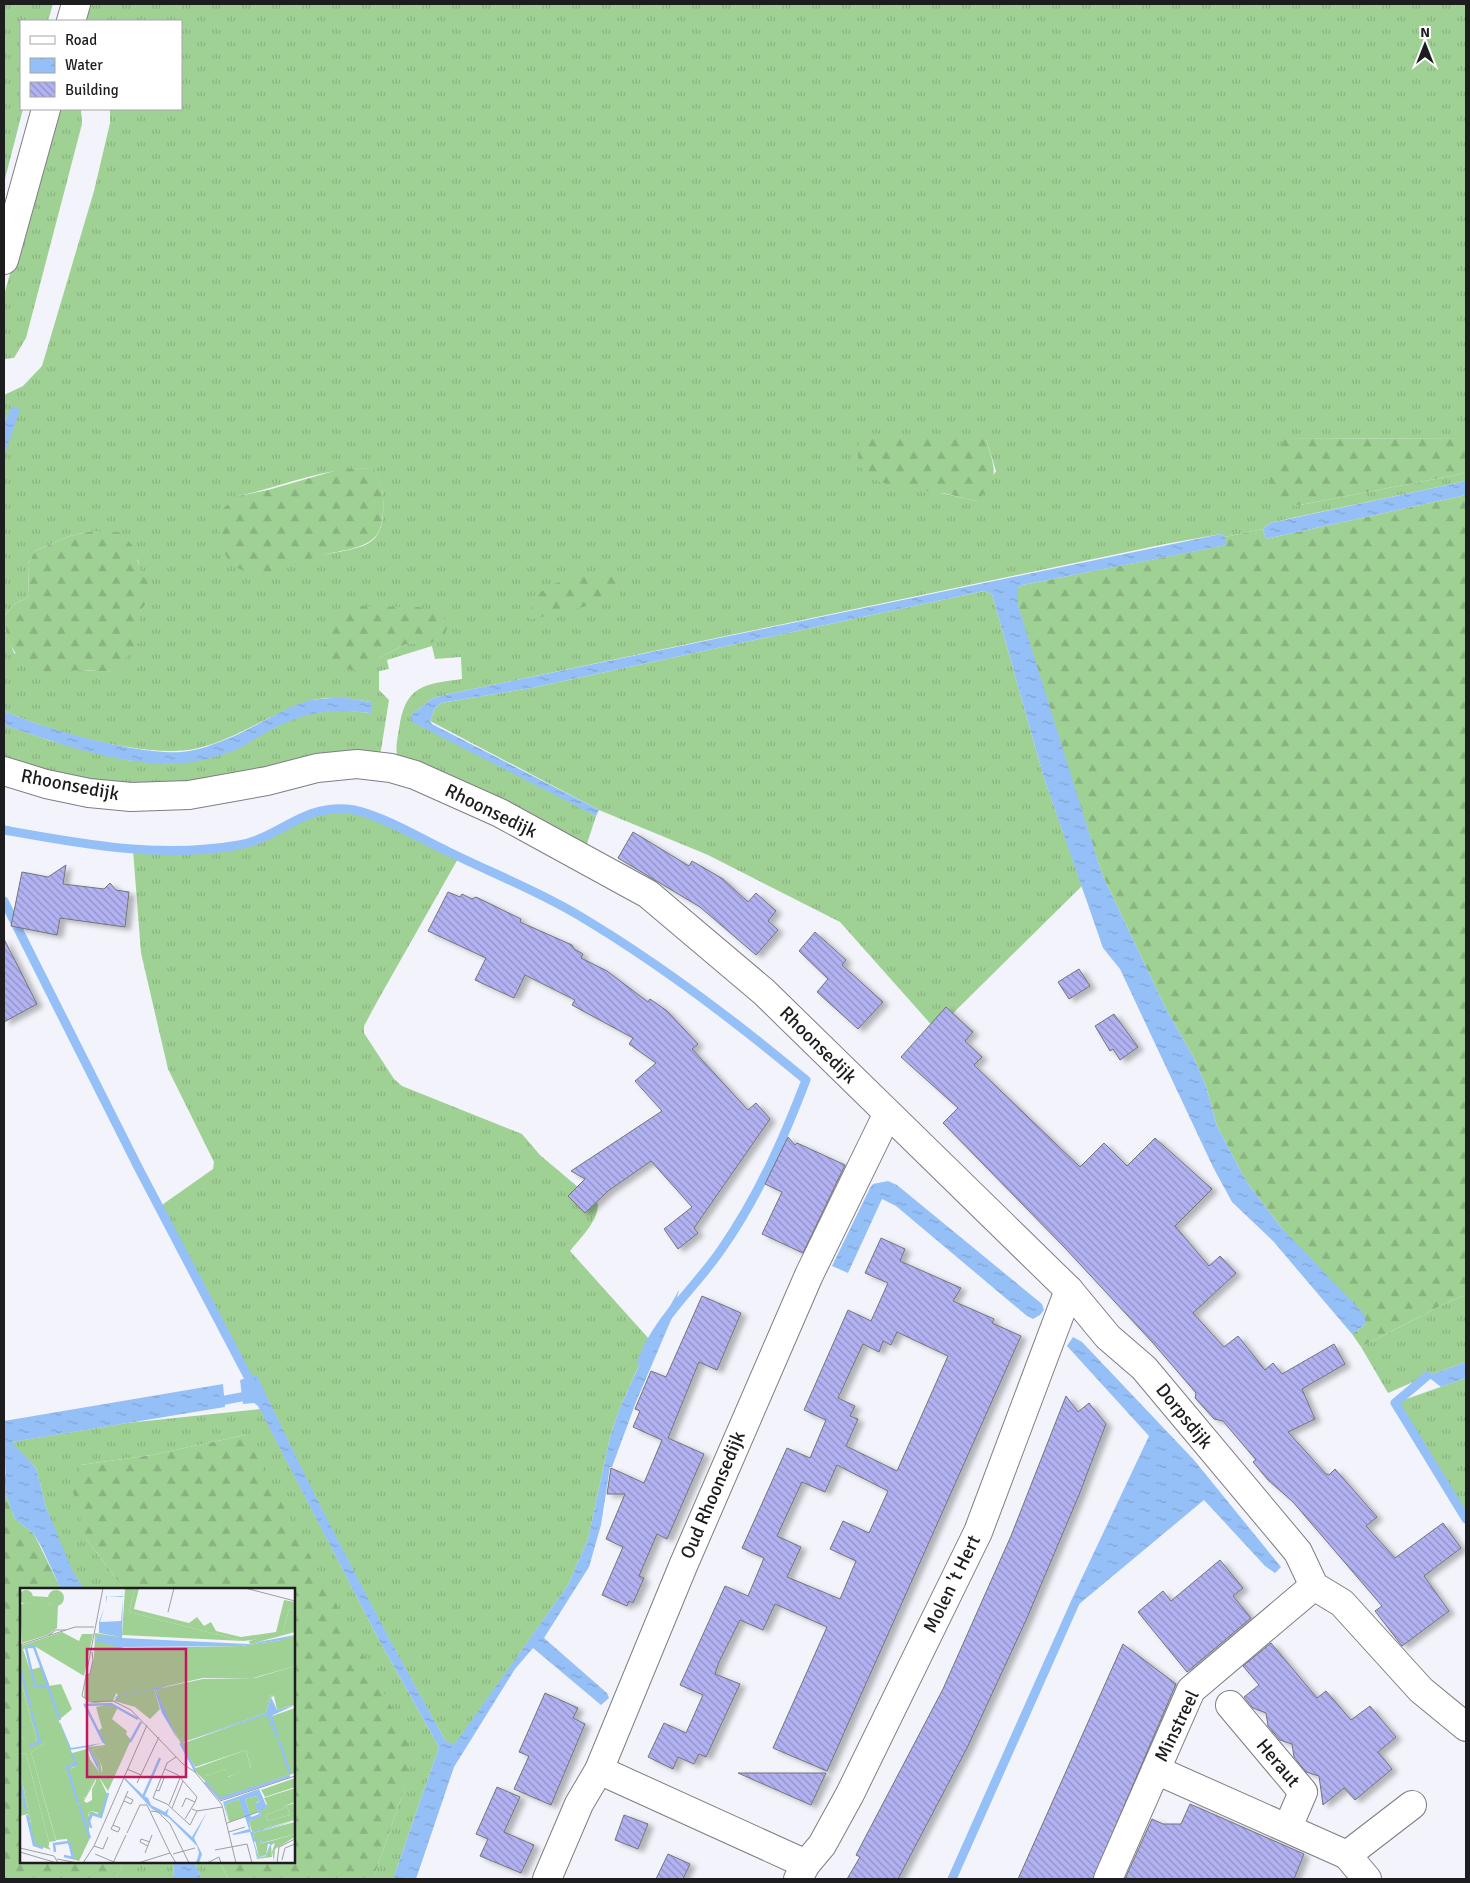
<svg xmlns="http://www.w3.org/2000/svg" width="1470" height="1883" viewBox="0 0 1470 1883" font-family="Signika,sans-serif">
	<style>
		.grass { fill: url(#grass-tufts); fill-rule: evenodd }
		.forest { fill: url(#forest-firs) }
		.water { fill: url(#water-ripples) }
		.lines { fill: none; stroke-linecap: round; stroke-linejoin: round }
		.stream { stroke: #95bff7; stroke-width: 9 }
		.building { fill: url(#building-back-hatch); stroke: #737379; fill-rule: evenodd; filter: url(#shadow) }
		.street-casing { stroke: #7e7e84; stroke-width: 30 }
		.secondary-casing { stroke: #7e7e84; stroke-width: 30 }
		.street { stroke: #fff; stroke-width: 28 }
		.secondary { stroke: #fff; stroke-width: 28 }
		.labels { text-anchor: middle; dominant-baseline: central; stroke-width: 4; stroke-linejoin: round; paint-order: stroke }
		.street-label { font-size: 19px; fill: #1d1d1f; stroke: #fff }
		.inset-river { fill: none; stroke: #95bff7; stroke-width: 2.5 }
		.inset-road { fill: none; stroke: #9d9ea3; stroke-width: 1 }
		.view { fill: #c2185b; fill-opacity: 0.15; stroke: #c2185b; stroke-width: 2.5 }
		.inset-edge { fill: none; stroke: #1d1d1f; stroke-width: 2.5 }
	</style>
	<defs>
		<pattern id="grass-tufts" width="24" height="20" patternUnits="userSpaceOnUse" patternTransform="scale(1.25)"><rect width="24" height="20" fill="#a0d194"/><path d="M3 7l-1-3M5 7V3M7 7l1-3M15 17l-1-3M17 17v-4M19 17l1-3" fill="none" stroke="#89b37f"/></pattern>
		<pattern id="forest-firs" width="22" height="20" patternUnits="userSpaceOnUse" patternTransform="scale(1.25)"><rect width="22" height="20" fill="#a0d194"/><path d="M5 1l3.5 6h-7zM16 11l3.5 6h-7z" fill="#89b37f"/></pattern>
		<pattern id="water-ripples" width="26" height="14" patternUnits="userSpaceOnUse" patternTransform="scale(1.25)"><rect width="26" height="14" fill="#95bff7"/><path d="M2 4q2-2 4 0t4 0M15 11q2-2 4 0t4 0" fill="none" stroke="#80a4d3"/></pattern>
		<pattern id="building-back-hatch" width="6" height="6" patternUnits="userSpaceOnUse" patternTransform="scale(1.25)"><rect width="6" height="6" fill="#b2b2f3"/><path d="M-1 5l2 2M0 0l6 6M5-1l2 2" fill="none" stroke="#9090c4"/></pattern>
		<filter id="shadow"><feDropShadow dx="5.5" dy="3" stdDeviation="2.5" flood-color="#0004"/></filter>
	</defs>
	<rect width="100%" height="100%" fill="#f3f4fb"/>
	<g class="grass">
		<path d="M4,4H53L48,21H21L23,109L4,183Z"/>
		<path d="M86,4H1466V438L1284,439L1295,506L1466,473V481L1292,518L1270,523L1263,529L1225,537L1221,534L1165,544L449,694L433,698L411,715L596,816L586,847L398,760C395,749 397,740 399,729C405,685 424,684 462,679L461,657L435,659L432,646L387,660L389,669L379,671V690L389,700L381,750L378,757L176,790L46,775L4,758V725L51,741L127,760L171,764L266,732L288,721L307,714L338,710L371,713V702C348,698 323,695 300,704C266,717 235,739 199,748C151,760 50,732 4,711V617V627L14,653L80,670L114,672L140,612L147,602L138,560L92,531L70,536L35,551L28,564L29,597L16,603L4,616V457L13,407L4,422V395L23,386L42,366L94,191L110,123V109H181V21H83ZM859,439H986L996,471L976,501L941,493ZM364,468L374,470C377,475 381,482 382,488C384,501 385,527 375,538C364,550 339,551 323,555L238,496C280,487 321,469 364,468ZM419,607L428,644H406L379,658L394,608Z"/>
		<path d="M56,109H81L82,124L26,338L14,358L4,359V295Z"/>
		<path d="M984,591L992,594L1044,778L1082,886L936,1030L840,922L708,855L599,810L430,721L434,710L441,703L531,688Z"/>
		<path d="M318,809H349L372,816L459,857L378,1000L364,1026V1033L394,1079L402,1086L522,1134L540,1155L598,1204C598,1222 580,1238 570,1251L650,1340L619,1410L610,1437L588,1539L568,1585L454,1746L445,1740C378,1621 315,1500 257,1376L247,1378L159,1207L213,1169L214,1162L168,1069L141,953L133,850C179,851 227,852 270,834C287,828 302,817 318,809Z"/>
		<path d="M1466,1295V1362L1427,1376L1388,1393L1361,1347L1450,1301Z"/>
		<path d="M1466,1378V1519L1395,1403Z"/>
		<path d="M260,1409L379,1640L439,1747L393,1879H373L405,1787L245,1435L152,1455L80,1465L87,1540L124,1589H82L70,1573L46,1507L36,1468L11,1442L127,1423Z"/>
		<path d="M120,1862H174L173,1879H115L122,1868Z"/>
		<path d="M194,1862H220L228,1879H202Z"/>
	</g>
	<g class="forest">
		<path d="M1466,438V473L1295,506L1271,501L1270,474L1284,439Z"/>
		<path d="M859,439H986C994,468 1002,478 976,501C965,499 953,495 942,493C921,489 865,489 859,462C857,456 859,446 859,439Z"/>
		<path d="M364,468L374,469C377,475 381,481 382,487C384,499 385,529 374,538C361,550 340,550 324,555C293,563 237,595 222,546C218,536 220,522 219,512L238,496L268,490L341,469Z"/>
		<path d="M1466,495V1295L1450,1301L1361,1347L1352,1334L1366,1324L1280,1226L1246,1181L1217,1126L1206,1086L1194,1058L1166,1009L1102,874L1029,645L1018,605V588L1022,585L1226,545L1225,537L1263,529L1266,539Z"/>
		<path d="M92,531L119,532L132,545L143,576L151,585L147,602L140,612L138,643L114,672C102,672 90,670 79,670C68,671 57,674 47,672C20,670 4,641 4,616L16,603L29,597L28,564L35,551L70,536Z"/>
		<path d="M586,576H611L619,588L620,598L529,620L534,596L556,583Z"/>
		<path d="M344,606L419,607L443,613L447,628L444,637L428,644H406L379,658L371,667L353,670L337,666L328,658L324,645L326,626Z"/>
		<path d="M245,1435L405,1732L410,1756L405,1787L373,1879H228L220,1862H294V1589H124L87,1540L71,1485L80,1465L152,1455Z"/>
		<path d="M6,1475V1495L15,1519L34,1534L61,1589H21V1862H120L122,1868L115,1879H4V1476Z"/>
	</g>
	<g class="water">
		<path d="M13,406L20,410L4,457V422Z"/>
		<path d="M1466,481V495L1266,539L1263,529L1270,523Z"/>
		<path d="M1221,534L1225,537L1227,545L1022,585L1018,588V605L1102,874L1166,1009L1194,1058L1206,1086L1217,1126L1246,1181L1280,1226L1364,1314L1366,1324L1352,1334L1273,1241L1232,1202L1213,1167L1120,969L1103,948L1044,778L992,594L984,591L531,688L441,703L434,710L430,721L432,724L599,810L596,816L412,722L411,715L433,698L449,694Z"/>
		<path d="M346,698L371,702V713C330,709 307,711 269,731C257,737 245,747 233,751C214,758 190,764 169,764C113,763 56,743 4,725V711C44,729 138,755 181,752C198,751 217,743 232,737C255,727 277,712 301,703C315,698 331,698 346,698Z"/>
		<path d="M888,1181L897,1185L1042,1304L1044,1310L1040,1315L1033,1319L1027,1316L896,1206L882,1199L848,1273L832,1266L870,1188L873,1184Z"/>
		<path d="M679,1290L675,1305L671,1307V1310L674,1313L636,1402L612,1467H610L601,1525L589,1567L544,1638L607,1693L609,1698L601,1705L533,1648L515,1669L454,1767L416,1879H393L439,1747L379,1640L258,1406L254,1403L243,1404L240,1380L257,1375C315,1499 378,1620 445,1740L454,1745L568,1585L588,1539L610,1437L619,1410L649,1343Z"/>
		<path d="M1073,1337L1082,1342L1194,1460L1281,1567L1275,1573L1265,1566L1204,1500L1078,1605L1071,1601L1149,1436L1067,1346Z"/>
		<path d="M1466,1362V1378L1441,1387L1427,1376Z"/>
		<path d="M223,1384L225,1407L12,1442L36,1468L46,1507L73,1572L84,1589H61L41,1546L34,1534L15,1519L6,1495L4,1421Z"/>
		<path d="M174,1862H194L202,1879H173Z"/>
	</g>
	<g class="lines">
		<g class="stream">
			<path d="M4,830C82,844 160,859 239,845C281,837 300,806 347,809C375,811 423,840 449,852C492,873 538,891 578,915C659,963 734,1020 806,1080C783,1140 758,1197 721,1250C695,1288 659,1317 642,1361"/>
			<path d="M4,901L139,1169L257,1394L215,1402"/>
			<path d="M1427,1376L1395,1403L1466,1519"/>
			<path d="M952,1879L1075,1603"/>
		</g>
	</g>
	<g class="building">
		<path d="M633,832L689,866L692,861L723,879L748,902L756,893L776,911L768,921L778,930L756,955L700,907L618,858Z"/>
		<path d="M66,865L63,884L104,889L110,883L116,890L129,892L125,927L60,918L57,935L11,926L22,872L48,877Z"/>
		<path d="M448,892L460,897L462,894L472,899L476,897L521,919L520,922L572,945L574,949L583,954L581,958L607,971L648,1002L650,999L667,1011L698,1044L692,1049L748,1110L756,1103L770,1119L694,1228L698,1233L678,1249L664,1229L692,1207L651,1161L608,1191L585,1213L568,1196L585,1179L571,1171L662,1111L635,1081L656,1063L629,1044L633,1038L572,1005L575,1000L525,975L514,998L475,980L486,958L428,931Z"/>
		<path d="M815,932L846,960L842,965L883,1002L858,1029L817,992L828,979L799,951Z"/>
		<path d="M4,939L37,1004L4,1022Z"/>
		<path d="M1079,969L1090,986L1069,999L1058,982Z"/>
		<path d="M946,1007L973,1032L965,1041L982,1057L974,1065L1080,1167L1104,1143L1127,1166L1155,1138L1212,1189L1175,1226L1209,1266L1220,1256L1236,1273L1193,1313L1224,1347L1238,1336L1265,1370L1273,1363L1282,1374L1334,1344L1345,1364L1302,1389L1315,1419L1288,1432L1326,1474L1329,1475L1335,1469L1377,1517L1366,1526L1395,1558L1443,1523L1461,1548L1424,1576L1449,1611L1402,1646L1375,1611L1382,1606L1293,1502L1268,1480L1253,1462L1256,1460L1223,1421L1214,1419L1205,1409L1195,1398L1196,1393L1153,1343L1065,1248L943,1123L958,1108L901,1057Z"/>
		<path d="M1114,1014L1138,1047L1120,1060L1113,1049L1110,1051L1095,1026Z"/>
		<path d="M788,1137L795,1145L797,1143L845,1165L803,1253L762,1234L782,1192L765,1184Z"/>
		<path d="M881,1238L905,1249L900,1261L961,1288L953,1301L994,1319L992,1323L1021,1336L827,1771L773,1748L827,1627L775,1604L763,1630L740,1620L719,1662L715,1674L740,1684L706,1757L699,1754L694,1764L678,1757L673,1769L648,1757L664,1723L686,1733L703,1695L680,1685L725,1586L748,1596L764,1558L742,1548L787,1448L810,1458L826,1420L804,1410L848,1310L871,1321L888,1283L865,1273ZM897,1332L948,1356L897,1471L846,1446L858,1419L850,1416L855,1406L838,1398L863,1344L879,1352L883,1341L891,1345ZM837,1465L888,1491L869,1533L843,1521L830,1549L856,1561L840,1599L787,1577L801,1547L777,1536L802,1482L825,1492Z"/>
		<path d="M702,1296L741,1313L717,1370L699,1362L668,1438L704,1454L667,1539L657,1534L639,1576L644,1578L633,1603L629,1601L627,1606L602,1595L623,1547L606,1539L625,1494H607L611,1468L644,1483L662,1440L633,1427L640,1411L635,1409L651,1371L666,1377Z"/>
		<path d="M1066,1396L1078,1412L1089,1403L1106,1424L1079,1495L1027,1618L967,1748L898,1879H847L860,1857L856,1855L943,1689L1011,1536Z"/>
		<path d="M1220,1560L1243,1588L1233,1596L1251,1618L1187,1672L1138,1612L1163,1591L1171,1601Z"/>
		<path d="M1271,1643L1317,1698L1326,1691L1351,1720L1370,1706L1396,1737L1378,1752L1392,1769L1355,1800L1344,1788L1323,1805L1319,1776L1306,1772L1294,1757L1292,1744L1280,1740L1268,1726L1266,1713L1253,1708L1244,1697L1259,1685L1243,1666Z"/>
		<path d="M1123,1644L1176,1684L1093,1879H1018Z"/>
		<path d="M545,1693L578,1708L573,1718L585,1724L551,1805L514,1789L529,1756L519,1752Z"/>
		<path d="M738,1773H826L811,1805Z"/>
		<path d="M497,1787L520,1797L504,1832L534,1845L521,1873L480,1856L488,1839L476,1834Z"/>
		<path d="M1190,1804L1304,1854L1294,1879H1125L1152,1819L1163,1824H1181Z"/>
		<path d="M624,1815L648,1824L638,1849L615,1840Z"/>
		<path d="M668,1854L690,1864L683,1879H656Z"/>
	</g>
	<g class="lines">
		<g class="street-casing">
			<g id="street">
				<path d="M1230,1705L1303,1792L1288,1827"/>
				<path d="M599,1770L806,1864"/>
				<path d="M1156,1770L1347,1855L1367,1879"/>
				<path d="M1347,1855L1412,1805"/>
				<path d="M547,1879L579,1804L599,1770L683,1566L809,1275L887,1115"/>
				<path d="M798,1879L806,1864L822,1845L850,1794L978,1532L1069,1290"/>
				<path d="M1108,1879L1191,1690L1314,1586"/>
			</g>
		</g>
		<g class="secondary-casing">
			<g id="secondary">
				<path d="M71,21L76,4"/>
				<path d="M4,260L46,109"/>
				<path d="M4,771L46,784L89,793L131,797L189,795L267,781L317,768L357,764L391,768L415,775L500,813L648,894L764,992L1069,1290L1108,1337L1144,1368L1298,1552L1314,1586L1342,1603L1421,1690L1466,1727"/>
			</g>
		</g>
		<use href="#street" class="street"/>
		<use href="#secondary" class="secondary"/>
	</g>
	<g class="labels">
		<g class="street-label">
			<text transform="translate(70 785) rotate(11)">Rhoonsedijk</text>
			<text transform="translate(491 811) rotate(26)">Rhoonsedijk</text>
			<text transform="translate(818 1045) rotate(45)">Rhoonsedijk</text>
			<text transform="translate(1184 1416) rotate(51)">Dorpsdijk</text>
			<text transform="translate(713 1495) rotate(-67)">Oud Rhoonsedijk</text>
			<text transform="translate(952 1584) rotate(-64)">Molen 't Hert</text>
			<text transform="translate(1177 1726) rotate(-64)">Minstreel</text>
			<text transform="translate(1278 1763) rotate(50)">Heraut</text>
		</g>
	</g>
	<g transform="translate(20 1588)">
		<rect width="275" height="275" fill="#f3f4fb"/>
		<path d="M105,0H115L109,24L223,53L102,47ZM12,8L28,9L30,16L38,17L37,40L28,47L2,55L0,16L10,15ZM269,21L275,23V44L230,56L229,53L263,45ZM42,44L59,53L62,46H73L64,88L16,59L3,61L10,82L21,79L28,98L41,96L52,121L39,132V138L24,156L11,164L36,253L29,254L6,165L0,166V147L5,152L17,153L0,89V58ZM75,45L100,49H77L76,52L104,60L221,58L261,52L275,47V78L233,90H183L134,101L140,121L130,131L115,119L94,113L98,107L96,105L93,113L74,115L64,110L65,90L70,86L74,70ZM250,107L255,108L251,109L246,125L161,155L159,152L245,117ZM91,116L98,119L92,131L107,143L106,146L111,152L88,203L79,189L87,206L81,229L72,226L69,233V247L47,179L56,176L58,178L51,180L64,211L75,188L69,170L79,184L78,175L68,159L85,157L78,143L82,140L76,119ZM84,158L82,186L80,173L72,162ZM76,191L78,226L70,223L68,229V216L64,213ZM275,120V185L200,211L185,193L186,188L205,181L208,189L231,180L226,162L175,179L161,156L249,125L252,128ZM0,183L11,235L31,262L14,256L8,226L0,228ZM275,190V199L245,209L241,202ZM267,219L270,227L248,233L246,227Z" fill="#a0d194" fill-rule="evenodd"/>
		<path d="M115,0H119L114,21L169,35L177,29L184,38L191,34L196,43L221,49L256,44L264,12L275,14V23L269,21L263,45L257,49L223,53L109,24ZM-1 9a7 7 0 1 1 14 0a7 7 0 1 1-14 0ZM28 10a8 8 0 1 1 16 0a8 8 0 1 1-16 0ZM3,65L14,99L27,102L37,131L22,146L0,70ZM275,78L274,117L257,122L254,108L250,107L243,122L159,152L141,120L136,101L183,91L235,90ZM0,89L17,153L9,156L0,147ZM40,134L52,165L67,161L75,188L66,208L61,212L50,181L57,178L47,179L70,250L59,273L53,271L47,251L36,252L11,164L24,156ZM84,158L95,180L88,199L80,173L72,162ZM226,162L231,181L207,189L205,181L186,188L188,192L185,193L173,181ZM6,165L29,254V258L15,254L0,183V166ZM77,191L84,207L80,225L70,223L67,229L63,217L72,212V201ZM275,200V214L262,219L275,215V232L232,244L229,233L241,229L240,223L247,216L244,210ZM267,219L270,227L248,233L246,227ZM236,208L240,213L236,215L238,224L230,227L225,211ZM219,211L227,228L209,234L205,216ZM275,246V249L255,261L254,273L252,264L255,255L251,257L252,269L237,271L235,261L238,270L246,268L251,256H248L246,267L239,269L235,252H240L241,256Z" fill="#a0d194" fill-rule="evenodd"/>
		<path d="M275,234V246L242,255L240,251H234L233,245Z" fill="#a0d194"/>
		<path d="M232 236a7 7 0 1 1 14 0a7 7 0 1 1-14 0Z" fill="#a0d194"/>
		<path d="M103,0L102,50L228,56L275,47L262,52L221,58L97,59L77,53L74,60L77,48L100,49L79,45V34L85,18L80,34L101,33L103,9L87,8L86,16V8H103ZM149,97L136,102L158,152L142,125L134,101L96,109L107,116L95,110L97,108ZM251,109L257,122L275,117L251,128L248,126L256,151L246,127L163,154L246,125ZM39,132L51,160L82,155L68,159L78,175L79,184L67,159L50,162ZM104,191L105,190L124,208L128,210L131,217L145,224L149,220L147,226L172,249L187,224L174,250L182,266L179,275H176L179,265L177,258L149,230L132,221ZM239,201L247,219L240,223L241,229L229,233L231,244L275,233L233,245L234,251H240L242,255L253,253L247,267L238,270L230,244L214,247L212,246L229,241L219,211L205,216L208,233L203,214ZM236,208L240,213L235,216L239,226L231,229L225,211ZM240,252L241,256L251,254L246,267L239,269L234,254Z" fill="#95bff7" fill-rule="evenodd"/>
		<path class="inset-river" d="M8,59H14L28,97M6,60L15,98H28L40,132M0,79L11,120M251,127L258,150M259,153L270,185M110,154L121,134M163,154L161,156L176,184M84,155L65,117L91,116L118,131M9,158L20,154L11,123M52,166L56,176L47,179L58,215M0,193L6,222M185,194L200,211L270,188M123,209L140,170M59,217L70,250M7,227L14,257L23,260M71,240L69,233L72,226L81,229L88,205M35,264L34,256L49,254L53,270L44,268"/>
		<path class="inset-road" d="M83,0L62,108L70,114L93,113L111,122L163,176L175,184L202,217L216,275M225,0L275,13M148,24L154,0M29,47L36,42H46M0,57L55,39H74M65,88L70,86L73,72L72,64M156,169L147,175L133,210L147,216L170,237L177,223M107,181L121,187M145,181L158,187L177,209L175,214M117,195L139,149M136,202L139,203L144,190L141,189M104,213L111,216L113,212L105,208M200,213L275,188M149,217L160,190M162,219L166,210L175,214L165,231M152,220L163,193M172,221L177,223L202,219M131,223L138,224L150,236L169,275M207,235L238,224M93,237L100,240L98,244L91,241L93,237L96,230L102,217L108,203M209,244L225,239M107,245L120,217H127L150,265M74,258L83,261L88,249M128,258L120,254L121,251L130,254M0,260L34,268L38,275M195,262L227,256L232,275M0,264L37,275M125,265L132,247M75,266L94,274M153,266L175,260M37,271L58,275M262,272L265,260L275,256M63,275L74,258L127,137M93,275L106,247M118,275L150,265L156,275M187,275L199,269L201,275M257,275L259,259L275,251"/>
		<path class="view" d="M67,61H166V189H67Z"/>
		<rect width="275" height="275" class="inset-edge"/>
	</g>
	<rect width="1470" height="1883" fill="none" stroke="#1d1d1f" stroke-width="10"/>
	<rect x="20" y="20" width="162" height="90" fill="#ffffff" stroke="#a5a5a5"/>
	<rect x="30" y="36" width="25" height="8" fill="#ffffff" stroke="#a5a5a5"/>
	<text x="65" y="45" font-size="15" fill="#1d1d1f">Road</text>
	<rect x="30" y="58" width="25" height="15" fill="url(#water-ripples)" stroke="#a5a5a5"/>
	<text x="65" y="70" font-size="15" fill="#1d1d1f">Water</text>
	<rect x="30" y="82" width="25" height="15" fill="url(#building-back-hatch)" stroke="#a5a5a5"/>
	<text x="65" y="95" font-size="15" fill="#1d1d1f">Building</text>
	<g transform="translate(1425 45)" stroke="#ffffff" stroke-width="4" paint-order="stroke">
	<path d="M0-4L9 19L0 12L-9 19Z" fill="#1d1d1f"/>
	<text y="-8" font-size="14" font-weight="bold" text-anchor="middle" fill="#1d1d1f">N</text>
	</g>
</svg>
